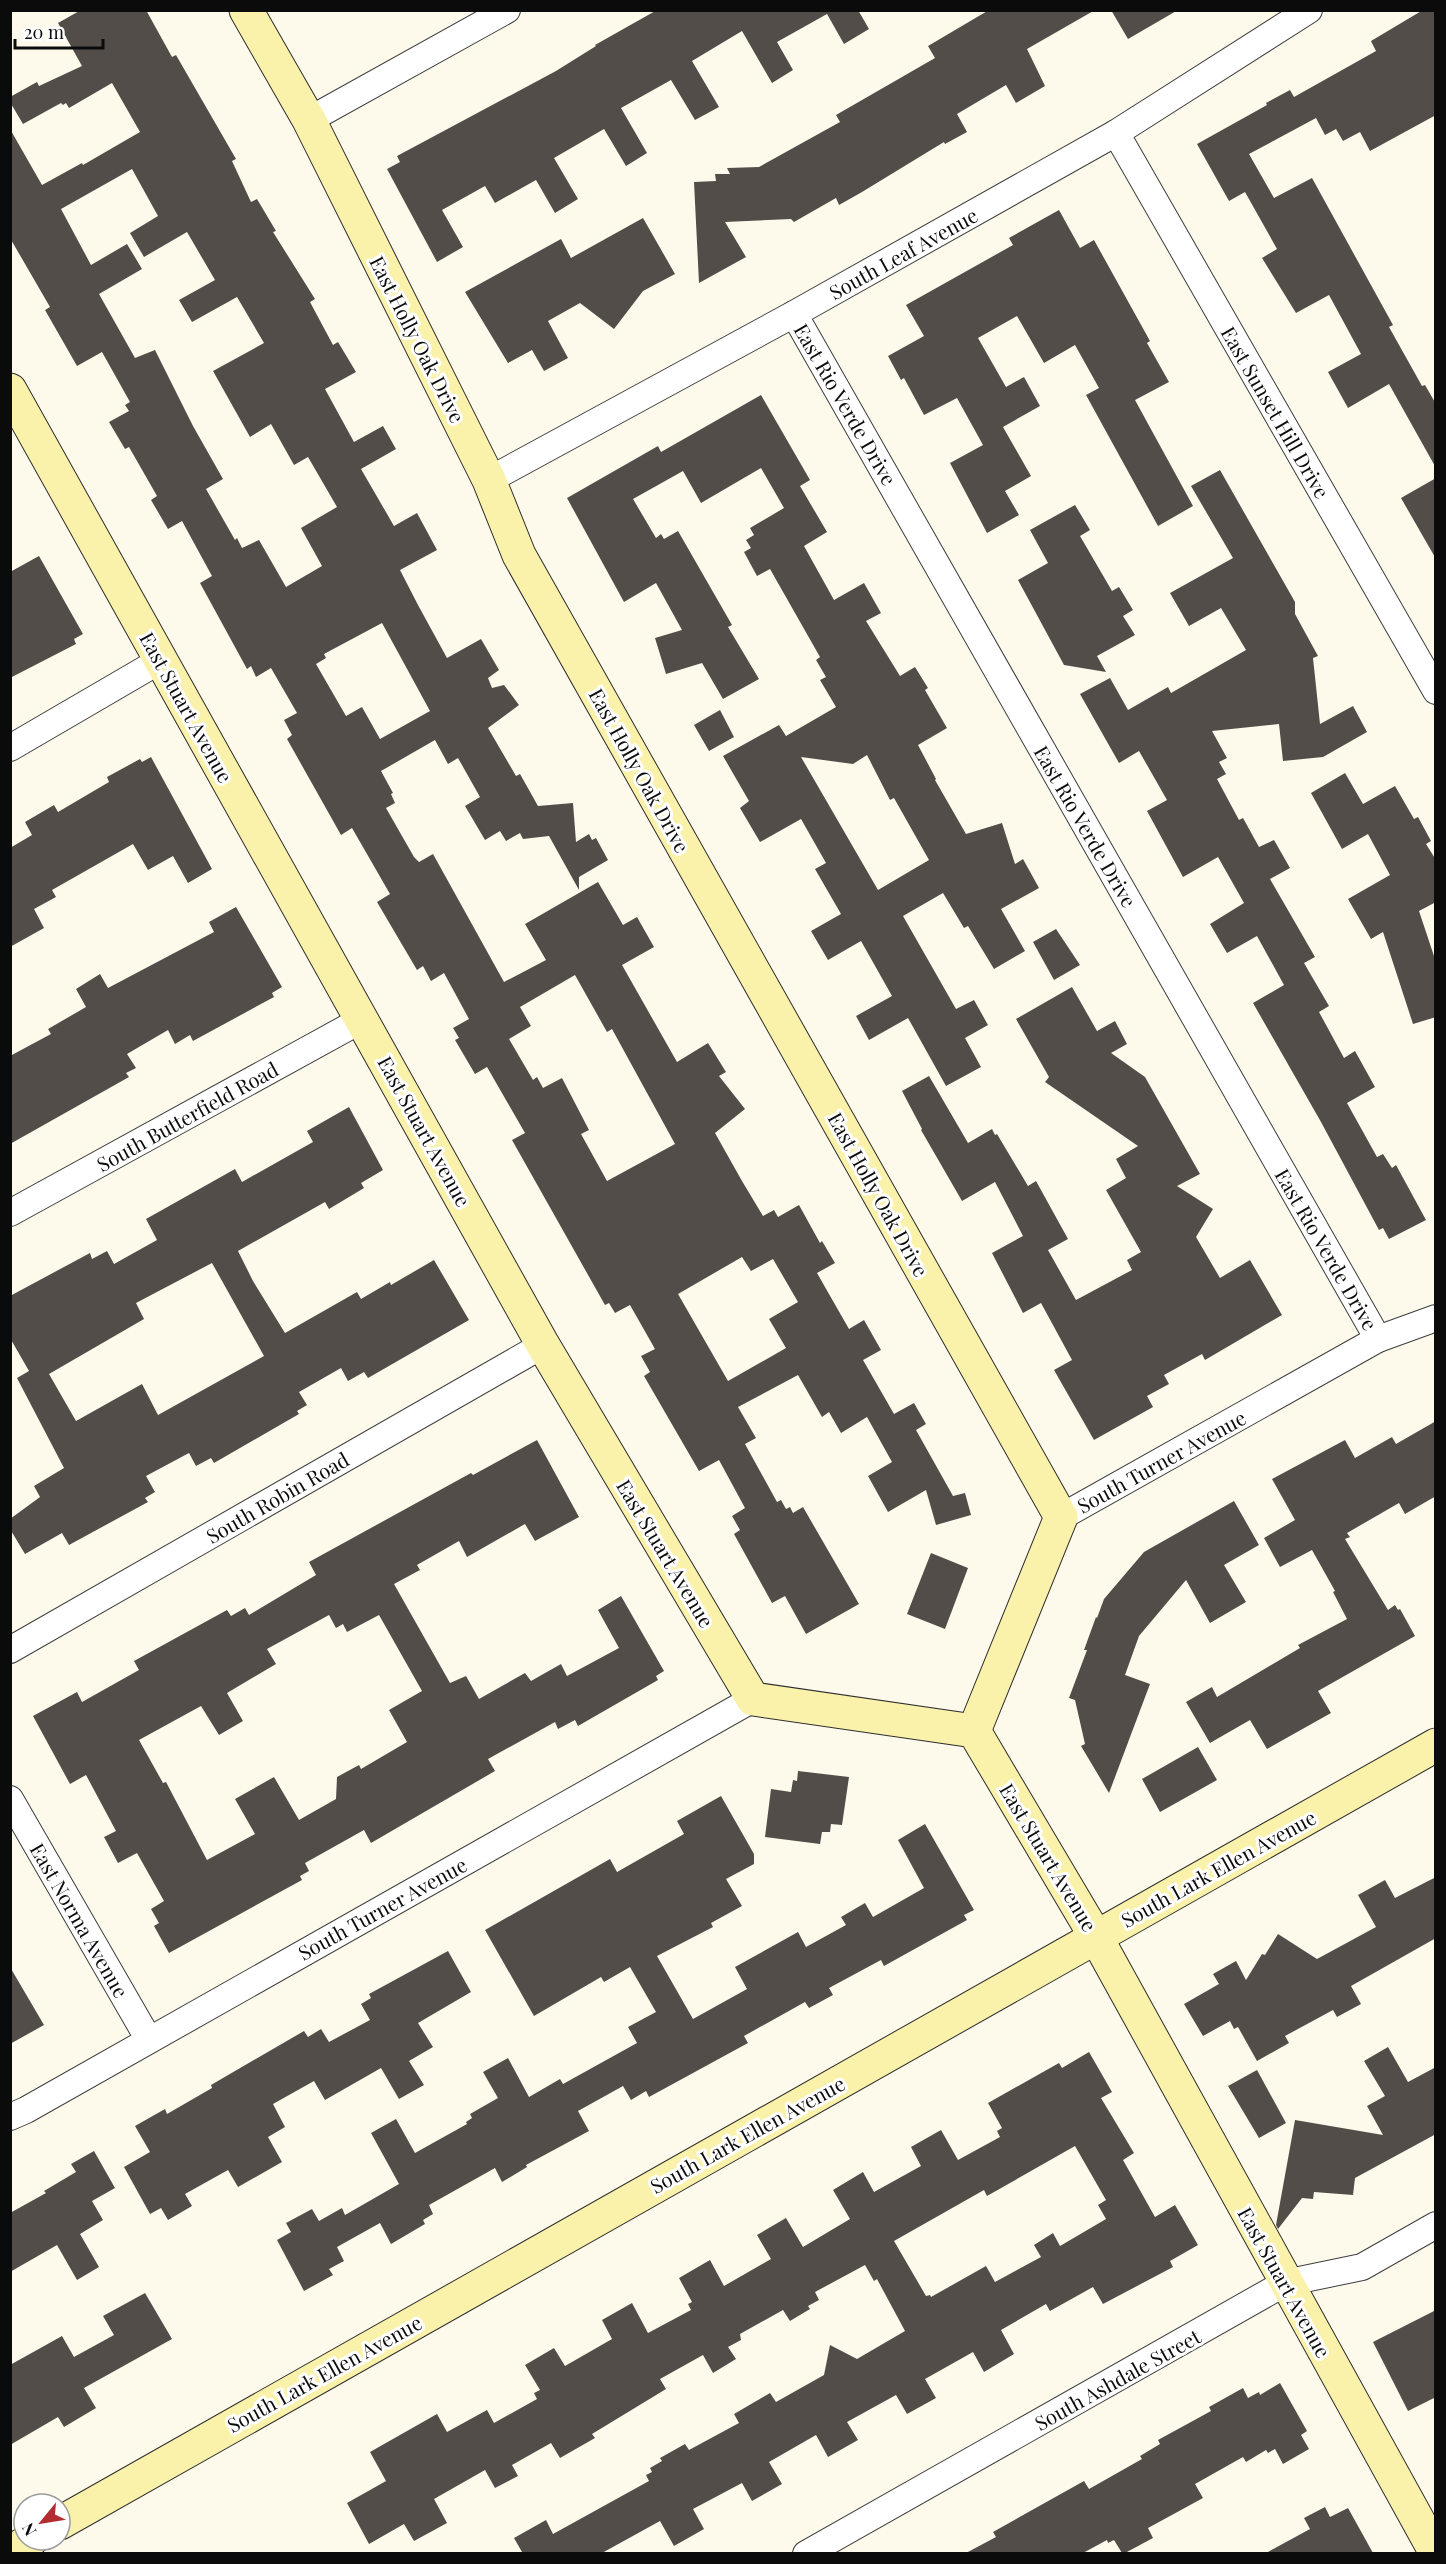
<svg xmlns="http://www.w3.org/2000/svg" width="1446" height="2564" viewBox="0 0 1446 2564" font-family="'Playfair Display',serif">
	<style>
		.building { fill: #534d49; fill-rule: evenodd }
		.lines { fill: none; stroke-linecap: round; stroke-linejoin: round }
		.street-casing { stroke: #3e3e3e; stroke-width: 28 }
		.secondary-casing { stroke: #2d2d2d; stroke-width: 35 }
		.street { stroke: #fff; stroke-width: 26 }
		.secondary { stroke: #faf2aa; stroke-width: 33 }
		.labels { text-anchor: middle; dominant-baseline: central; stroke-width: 6; stroke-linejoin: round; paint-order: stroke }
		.street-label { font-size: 20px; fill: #0b0b0b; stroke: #fff }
	</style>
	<rect width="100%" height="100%" fill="#fefaeb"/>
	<g class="building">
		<path d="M81,10H146L172,57L176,55L236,159L232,161L251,202L257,199L276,231L273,232L315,299L310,302L333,345L338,342L356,372L325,389L354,442L383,426L396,449L361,469L394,526L417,513L437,550L400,570L418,605L447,658L481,639L499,670L488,678L492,688L504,685L519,705L488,728L516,776L520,774L538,806L573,803L576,842L589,834L592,840L596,838L608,860L579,877V890L549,836L523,839L520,833L506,841L500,831L485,840L465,806L480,797L458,758L448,764L435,740L381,771L393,793L391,794L395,803L386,808L414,857L419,862L433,854L504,982L546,960L525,924L598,882L623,925L637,917L654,947L622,965L677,1062L708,1043L726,1072L719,1076L745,1109L715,1133L742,1181L763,1216L774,1210L778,1217L799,1205L820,1243L822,1241L835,1263L817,1273L849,1329L864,1320L881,1350L863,1360L894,1414L914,1403L926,1424L916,1430L953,1496L965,1493L971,1515L936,1525L926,1490L888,1512L868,1476L892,1462L867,1417L841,1433L829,1412L822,1417L798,1375L738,1407L756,1438L745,1444L777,1502L781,1500L786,1509L790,1507L793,1513L803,1507L859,1604L806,1634L785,1596L772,1603L734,1534L740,1530L732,1516L745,1508L719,1460L699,1471L644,1376L650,1372L641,1356L655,1349L630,1305L615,1313L609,1303L605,1305L512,1140L525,1133L487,1067L475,1074L455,1040L459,1038L453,1028L469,1019L444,973L431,981L423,966L417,970L377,902L390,894L352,828L341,835L287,739L292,735L284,720L297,713L271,668L256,677L251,666L247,669L200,583L212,576L182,521L168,529L151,500L157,496L129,447L125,449L109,422L129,411L125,405L130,402L102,352L77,366L45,310L50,307L10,238V129L42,185L82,163L83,165L140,132L112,83L69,108L66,103L63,105L61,103L23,124L10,102V97L37,82L39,86L82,66L58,23ZM132,169L158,216L130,233L144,257L187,232L215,280L179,300L192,322L237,297L264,343L213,371L250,437L271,424L294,465L308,457L337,507L301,528L322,566L286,587L259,540L242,548L237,538L235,540L206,489L223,479L193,426L155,350L135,358L99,294L142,269L127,244L91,265L61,209ZM382,623L430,711L380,739L362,707L346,716L316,664L326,658L324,654ZM575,975L607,1032L612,1029L675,1144L607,1181L581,1134L589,1130L562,1078L543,1088L537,1077L533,1080L509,1039L531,1026L520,1007ZM742,1257L751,1271L773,1259L798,1302L769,1319L786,1348L728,1381L678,1294Z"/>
		<path d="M657,10H858L869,29L844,44L827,14L777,42L793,70L772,83L742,31L692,61L719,107L695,120L671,80L621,108L647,153L626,166L604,129L554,158L578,199L555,213L536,180L495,203L485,186L442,210L463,247L437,262L387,169L400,162L397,156L556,71L596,46L595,45Z"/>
		<path d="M989,10H1095L1027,49L1045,86L1016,103L1006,85L957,114L967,132L945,144L944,142L862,192L839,205L836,198L794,222L791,219L725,222L746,257L699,283L694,182L716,181L715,174H730L727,168L759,167L840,122L836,115L935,58L928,46Z"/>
		<path d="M1111,10H1178L1128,39Z"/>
		<path d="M1423,10H1436V115L1370,151L1360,132L1343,141L1336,129L1325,135L1316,118L1249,154L1274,198L1312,178L1393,325L1389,327L1422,386L1425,385L1436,404V468L1389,384L1348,408L1328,372L1361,354L1329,295L1296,313L1262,258L1277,249L1245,192L1229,201L1197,144L1267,105L1266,103L1290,90L1294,97L1376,51L1371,41Z"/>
		<path d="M1059,210L1080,248L1094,240L1150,341L1147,343L1169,382L1135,400L1193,506L1158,526L1086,395L1099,388L1075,345L1044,363L1017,316L978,338L1006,387L1024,377L1040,406L1003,427L1031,476L1005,491L1019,515L987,533L950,463L983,445L957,398L924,415L904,378L901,380L888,356L924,336L906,305L1013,245L1009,238Z"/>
		<path d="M643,218L675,274L643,291L614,329L580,303L548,321L568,358L544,371L532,350L508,363L465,292L561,239L571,258Z"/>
		<path d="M761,395L810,480L800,486L827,532L804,546L834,600L864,583L881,613L866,621L900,676L915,667L928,688L925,690L947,728L918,745L936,779L935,780L966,834L1002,823L1015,864L1023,859L1039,888L1001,909L1025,951L994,969L968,926L964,928L943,893L903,916L956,1009L974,1000L988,1025L965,1038L981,1067L946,1086L908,1018L869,1040L856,1016L892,996L861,941L828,960L811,931L841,914L815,869L826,863L801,819L760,842L740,808L749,801L723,756L779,725L786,736L836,707L820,680L826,677L816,660L820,657L770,569L757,576L744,552L751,548L746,540L754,535L750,528L784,508L761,468L701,503L683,471L633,499L656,538L661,534L664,539L678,531L732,625L728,627L759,679L723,699L702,663L666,674L655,638L682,630L656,583L624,602L567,498L658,446L661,452ZM867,755L890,800L894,798L929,860L878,890L801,757L853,764Z"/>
		<path d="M1220,470L1295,602V614L1318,656L1313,658L1320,724L1353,706L1367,732L1323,757L1283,761L1279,724L1212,731L1227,758L1219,762L1226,774L1217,779L1239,820L1243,818L1259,847L1274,840L1290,868L1270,879L1315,957L1304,963L1329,1006L1319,1012L1344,1058L1355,1051L1375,1087L1347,1103L1377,1157L1383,1154L1392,1168L1396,1165L1426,1220L1389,1239L1383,1228L1379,1230L1321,1122L1253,1003L1284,985L1257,936L1227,953L1210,924L1244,903L1218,857L1183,877L1147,811L1167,800L1139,751L1119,763L1080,694L1110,678L1128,710L1168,687L1171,693L1246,650L1221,608L1189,626L1170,593L1233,558L1191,486Z"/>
		<path d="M1436,478V559L1401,498Z"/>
		<path d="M1075,505L1090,530L1080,536L1112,591L1119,587L1133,610L1123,616L1135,635L1097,656L1106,672L1064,665L1018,580L1048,563L1030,530Z"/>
		<path d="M39,556L83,634L74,639L76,644L10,678V572Z"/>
		<path d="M720,710L734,737L709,751L694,725Z"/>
		<path d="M151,757L212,869L188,883L173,856L148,870L133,844L52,890L56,897L34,909L44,928L10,947V848L32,835L25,822L54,805L58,812L109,782L107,777L140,759L142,762Z"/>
		<path d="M1345,773L1363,804L1395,786L1414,819L1418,817L1431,841L1426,844L1436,860V902L1419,911L1436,962V1017L1413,1024L1383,932L1371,939L1348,899L1390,875L1368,834L1342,849L1311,793Z"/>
		<path d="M236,907L282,987L272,993L274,997L193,1041L190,1035L175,1044L168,1030L127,1054L136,1068L126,1073L129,1077L10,1144V1056L51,1034L48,1029L86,1007L76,989L100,974L108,988L214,932L209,922Z"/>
		<path d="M1056,929L1080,965L1054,980L1033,942Z"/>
		<path d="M1072,987L1097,1031L1115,1021L1127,1044L1111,1053L1145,1077L1200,1174L1177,1186L1213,1209L1196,1237L1220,1278L1250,1260L1282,1315L1205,1360L1202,1354L1164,1375L1169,1384L1147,1396L1153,1407L1094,1440L1054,1370L1072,1360L1041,1303L1023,1313L992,1253L1023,1236L995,1182L962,1201L921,1130L922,1129L902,1091L929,1076L968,1143L992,1129L995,1135L997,1134L1028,1186L1036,1181L1068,1239L1048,1250L1076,1300L1132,1270L1127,1260L1141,1252L1106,1190L1126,1178L1116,1159L1138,1146L1045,1082L1049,1077L1016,1019Z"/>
		<path d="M349,1107L383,1170L361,1183L364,1188L329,1209L325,1202L238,1251L253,1281L285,1333L357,1292L361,1299L390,1282L391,1285L434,1260L469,1320L368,1378L364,1372L348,1381L341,1368L299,1392L307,1405L297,1411L299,1414L214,1463L211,1458L196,1466L189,1453L146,1476L155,1492L145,1498L148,1502L69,1545L62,1533L25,1554L10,1529V1519L40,1497L34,1486L64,1468L17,1378L29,1371L10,1338V1296L90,1253L92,1259L107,1251L114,1264L157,1240L146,1219L235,1169L242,1182L313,1142L307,1131ZM212,1263L264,1356L158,1415L142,1384L76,1421L49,1374L144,1319L136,1303Z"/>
		<path d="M1436,1421V1496L1405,1514L1399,1503L1347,1533L1350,1537L1345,1539L1388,1610L1395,1605L1398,1610L1400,1609L1415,1636L1318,1691L1331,1713L1267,1749L1250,1720L1210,1743L1186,1702L1212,1687L1217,1697L1300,1648L1298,1645L1347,1619L1333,1592L1335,1591L1312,1550L1280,1567L1264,1538L1295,1520L1272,1479L1345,1440L1355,1458L1392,1437L1396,1444Z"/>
		<path d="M537,1440L579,1517L535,1541L525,1524L467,1557L459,1541L417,1565L420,1570L394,1584L450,1683L466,1676L479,1699L525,1673L531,1681L561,1664L567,1676L619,1648L598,1610L621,1596L664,1671L656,1676L658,1680L578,1726L575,1720L558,1729L555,1722L488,1759L495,1771L371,1843L364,1830L305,1863L309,1871L300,1876L302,1880L169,1953L154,1926L159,1923L151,1909L164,1901L137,1853L118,1863L104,1837L116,1831L86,1775L70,1784L33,1716L77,1692L82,1702L139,1670L134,1661L227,1610L231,1616L245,1608L249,1615L316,1575L309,1562L471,1473L473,1475ZM329,1615L336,1628L343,1624L347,1632L379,1615L422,1691L389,1710L407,1742L361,1769L359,1765L337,1777L336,1799L299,1820L274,1777L235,1799L255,1834L207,1860L166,1782L163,1783L139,1740L201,1706L219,1735L243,1721L227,1693L276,1664L267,1649Z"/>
		<path d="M1234,1501L1259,1545L1224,1565L1246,1602L1210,1623L1186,1580L1139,1636L1125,1675L1150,1684L1109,1793L1081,1746L1085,1744L1075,1700L1069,1698L1087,1650H1084L1096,1617L1097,1618L1104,1599L1144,1552Z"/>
		<path d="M931,1553L968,1568L945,1629L907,1614Z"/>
		<path d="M1198,1747L1217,1780L1160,1812L1142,1779Z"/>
		<path d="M798,1771L849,1777L842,1825L831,1824L830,1832H822L820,1844L765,1837L771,1789L791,1792L793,1780L797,1781Z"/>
		<path d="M721,1796L754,1854V1864L726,1879L742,1906L711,1923L713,1927L657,1956L693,2019L747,1989L735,1967L798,1932L806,1947L846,1925L841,1917L865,1903L873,1917L924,1888L898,1840L925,1824L974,1910L964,1915L967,1920L884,1966L881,1960L829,1988L833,1995L809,2008L805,2002L744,2036L748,2043L649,2097L646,2091L631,2100L623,2086L578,2111L589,2131L526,2165L527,2167L502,2182L495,2168L429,2205L433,2214L423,2220L425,2224L391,2244L380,2223L337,2247L344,2261L329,2269L333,2275L304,2291L277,2240L291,2232L286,2223L312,2209L319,2221L342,2208L345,2215L399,2184L371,2133L396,2119L415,2153L467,2124L466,2122L472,2118L470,2114L498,2098L483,2072L508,2058L529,2097L560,2079L563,2084L637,2043L628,2027L656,2012L630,1967L604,1982L601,1977L534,2016L485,1930L610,1859L617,1872L684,1834L677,1821Z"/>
		<path d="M1436,1877V1938L1351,1986L1361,2004L1337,2017L1333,2010L1285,2036L1289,2043L1257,2061L1238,2027L1234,2029L1230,2021L1203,2036L1184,2004L1219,1984L1213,1974L1236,1961L1246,1980L1262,1954L1265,1955L1278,1934L1317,1959L1376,1927L1358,1895L1385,1880L1395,1898Z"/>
		<path d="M448,1951L471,1992L418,2023L433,2047L409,2061L424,2085L399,2099L381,2068L325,2100L314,2081L273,2104L285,2127L268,2137L282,2162L238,2187L228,2170L185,2194L192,2206L168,2220L161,2208L150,2214L124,2167L150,2152L135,2126L165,2109L167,2114L212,2088L211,2085L304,2031L308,2037L321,2029L329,2042L370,2020L361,2004L371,1998L369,1994Z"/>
		<path d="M10,1967L44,2025L10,2044Z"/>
		<path d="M1388,2047L1408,2082L1436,2067V2134L1355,2178L1353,2195L1314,2192L1313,2199L1302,2198L1278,2229L1276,2225L1295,2120L1383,2135L1367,2106L1385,2096L1364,2061Z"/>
		<path d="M1089,2052L1112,2092L1101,2098L1134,2153L1123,2160L1155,2217L1175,2205L1198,2245L1170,2261L1173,2267L1103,2304L1093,2287L1050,2311L1046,2304L1001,2330L1014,2354L984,2372L973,2352L925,2379L936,2398L907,2414L896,2395L847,2422L858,2440L828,2457L816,2435L769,2462L782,2484L752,2501L742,2483L693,2509L704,2529L674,2546L660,2521L602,2553H519L522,2552L514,2538L546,2520L553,2534L649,2481L646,2475L652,2472L650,2468L662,2461L660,2458L685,2444L689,2450L739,2423L734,2414L770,2393L776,2402L824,2375L830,2345L857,2359L905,2331L877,2279L874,2281L865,2265L815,2292L819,2300L808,2306L810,2309L790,2321L783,2310L740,2334L741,2340L728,2347L736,2359L713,2373L703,2355L660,2379L666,2389L592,2434L595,2438L560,2458L551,2443L512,2465L518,2476L495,2488L485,2470L434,2499L447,2523L414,2541L404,2524L369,2544L347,2503L386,2481L370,2452L437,2414L447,2432L487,2410L494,2423L537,2399L534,2393L540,2390L525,2365L554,2348L565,2366L612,2339L602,2320L632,2303L648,2333L691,2310L688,2304L692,2302L679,2278L710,2260L724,2286L771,2259L757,2235L786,2218L803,2247L850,2219L833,2190L863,2172L874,2192L921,2166L911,2147L941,2130L958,2160L1000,2137L997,2131L1002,2128L988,2103L1059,2063L1062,2068ZM1075,2146L1106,2200L1098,2205L1106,2219L1060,2246L1053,2233L1034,2245L1041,2257L995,2282L986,2266L931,2297L930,2295L926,2296L894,2241L984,2190L987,2196Z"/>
		<path d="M1257,2070L1286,2123L1259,2138L1228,2086Z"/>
		<path d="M94,2151L115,2188L92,2201L103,2220L80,2234L99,2267L77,2280L57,2245L10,2272V2213L46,2193L44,2191L76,2172L71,2164Z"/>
		<path d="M145,2293L172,2339L84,2388L96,2408L64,2427L58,2417L10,2445V2365L62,2336L74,2357L114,2335L103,2316Z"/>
		<path d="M1436,2310V2397L1408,2411L1373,2342Z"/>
		<path d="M1280,2383L1307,2431L1301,2435L1309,2449L1283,2464L1275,2449L1268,2453L1266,2450L1246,2462L1243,2457L1195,2484L1203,2498L1148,2528L1153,2538L1125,2553H1122L1114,2540L1108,2543L1107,2540L1083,2553H966L996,2537L993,2532L1084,2481L1089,2489L1142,2459L1140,2456L1160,2444L1158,2440L1211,2411L1209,2407L1243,2388L1248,2398L1259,2392L1260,2395Z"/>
		<path d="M1325,2507L1330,2517L1348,2508L1373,2553H1266L1310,2529L1304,2518Z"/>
	</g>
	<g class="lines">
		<g class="street-casing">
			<g id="street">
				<path d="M309,120L507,10"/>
				<path d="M1116,133L1436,691"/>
				<path d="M794,314L1378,1339"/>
				<path d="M489,480L794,314L1116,133L1309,10"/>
				<path d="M10,748L161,660"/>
				<path d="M10,1213L363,1019"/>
				<path d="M1061,1517L1378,1339L1436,1318"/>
				<path d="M10,1650L543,1345"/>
				<path d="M10,1799L149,2040"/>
				<path d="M10,2117L26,2110L753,1699"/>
				<path d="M806,2554L1285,2283L1362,2267L1436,2225"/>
			</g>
		</g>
		<g class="secondary-casing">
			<g id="secondary">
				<path d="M246,10L309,120L489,480L519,555L1061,1517L974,1731"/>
				<path d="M10,390L543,1345L753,1699L974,1731L1096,1937L1436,2553"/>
				<path d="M60,2523L1436,1745"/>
				<path d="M10,2552L31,2540"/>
			</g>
		</g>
		<use href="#street" class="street"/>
		<use href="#secondary" class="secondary"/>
	</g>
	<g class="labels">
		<g class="street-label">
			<text transform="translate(903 253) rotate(-29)">South Leaf Avenue</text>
			<text transform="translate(418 339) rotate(63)">East Holly Oak Drive</text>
			<text transform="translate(846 404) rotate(60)">East Rio Verde Drive</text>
			<text transform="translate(1276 412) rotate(60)">East Sunset Hill Drive</text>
			<text transform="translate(187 707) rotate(61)">East Stuart Avenue</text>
			<text transform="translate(640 770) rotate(61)">East Holly Oak Drive</text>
			<text transform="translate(1086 826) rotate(60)">East Rio Verde Drive</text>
			<text transform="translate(187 1116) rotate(-29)">South Butterfield Road</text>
			<text transform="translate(425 1131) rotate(61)">East Stuart Avenue</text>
			<text transform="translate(879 1194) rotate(61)">East Holly Oak Drive</text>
			<text transform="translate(1327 1249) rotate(60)">East Rio Verde Drive</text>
			<text transform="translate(1161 1461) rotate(-29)">South Turner Avenue</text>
			<text transform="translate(277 1497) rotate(-30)">South Robin Road</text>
			<text transform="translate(666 1553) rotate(59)">East Stuart Avenue</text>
			<text transform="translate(1049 1857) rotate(59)">East Stuart Avenue</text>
			<text transform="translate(1218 1868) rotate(-29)">South Lark Ellen Avenue</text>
			<text transform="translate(382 1908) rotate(-29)">South Turner Avenue</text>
			<text transform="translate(80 1920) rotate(60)">East Norma Avenue</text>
			<text transform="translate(747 2134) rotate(-29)">South Lark Ellen Avenue</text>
			<text transform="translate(1285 2282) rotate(61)">East Stuart Avenue</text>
			<text transform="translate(324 2373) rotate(-29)">South Lark Ellen Avenue</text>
			<text transform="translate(1117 2379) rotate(-29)">South Ashdale Street</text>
		</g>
	</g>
	<rect width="1446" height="2564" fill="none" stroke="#0b0b0b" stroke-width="24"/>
	<g transform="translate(42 2522) rotate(240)"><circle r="28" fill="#ffffff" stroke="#9d9d9d" stroke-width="1.5"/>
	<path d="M0-4.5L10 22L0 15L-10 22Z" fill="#b32c31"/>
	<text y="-9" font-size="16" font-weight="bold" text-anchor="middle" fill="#0b0b0b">N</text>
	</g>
	<path d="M15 39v9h88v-9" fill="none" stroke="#0b0b0b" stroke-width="3"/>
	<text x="24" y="39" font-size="18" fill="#0b0b0b" stroke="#ffffff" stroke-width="4.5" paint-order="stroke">20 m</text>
</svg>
